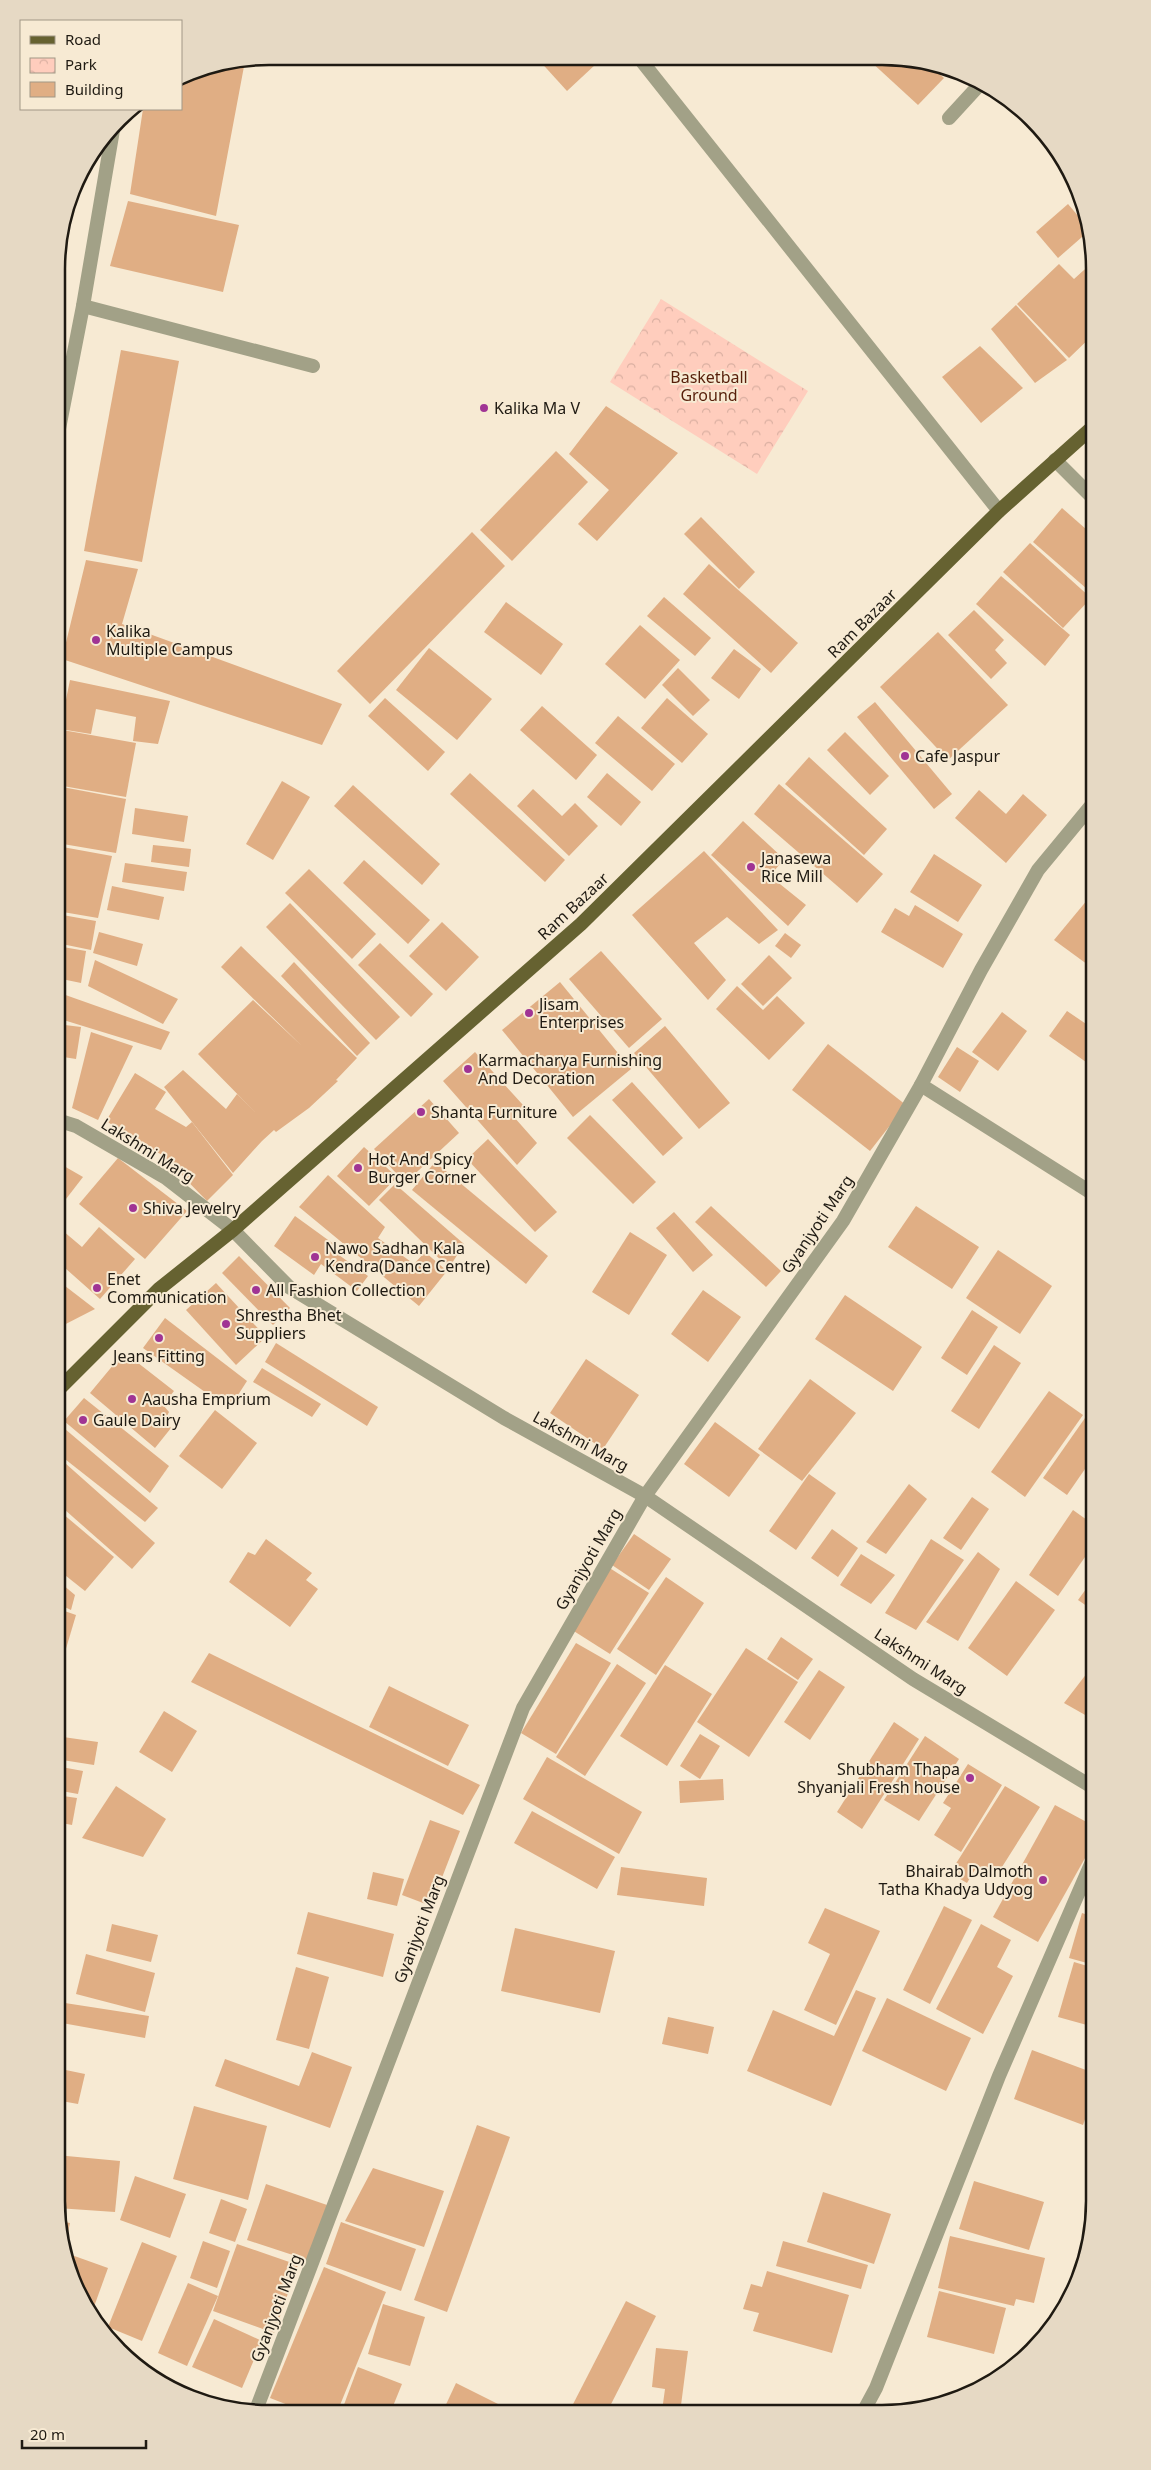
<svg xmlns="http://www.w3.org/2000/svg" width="1151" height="2470" viewBox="0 0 1151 2470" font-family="'Noto Sans',sans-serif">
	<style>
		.park { fill: url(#park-crowns) }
		.building { fill: #e0ae84 }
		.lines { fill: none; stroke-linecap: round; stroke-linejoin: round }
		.service { stroke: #a2a187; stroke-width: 14 }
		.minor { stroke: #a2a187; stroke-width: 14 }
		.primary { stroke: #666231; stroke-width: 14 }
		.poi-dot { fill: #a03494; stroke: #f7ead3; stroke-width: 2 }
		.labels { text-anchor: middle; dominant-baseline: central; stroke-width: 4; stroke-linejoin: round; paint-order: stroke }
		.park-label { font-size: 16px; fill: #571f0a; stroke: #f7ead3 }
		.poi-label { font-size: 16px; fill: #1f1a12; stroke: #f7ead3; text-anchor: start }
		.street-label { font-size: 16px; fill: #1f1a12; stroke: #f7ead3 }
		.rim { fill: none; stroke: #1f1a12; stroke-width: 2.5 }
	</style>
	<defs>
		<pattern id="park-crowns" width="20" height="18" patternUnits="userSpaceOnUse" patternTransform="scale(1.25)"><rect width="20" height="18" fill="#ffcdbd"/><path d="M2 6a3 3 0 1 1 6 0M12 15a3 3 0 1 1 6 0" fill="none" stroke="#daafa1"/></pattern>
	</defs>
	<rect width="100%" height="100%" fill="#f7ead3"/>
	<path class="park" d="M661,299L808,391L757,474L610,382Z"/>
	<g class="building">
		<path d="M537,58H590L596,64L567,91Z"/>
		<path d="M869,60H923L944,78L918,105Z"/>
		<path d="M245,61L216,216L130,194L143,109H181V77L188,72Z"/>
		<path d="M128,201L239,225L223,292L110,266Z"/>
		<path d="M1068,204L1090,230L1058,258L1036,232Z"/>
		<path d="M1094,261L1095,333L1069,358L1017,304L1059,264L1074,279Z"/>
		<path d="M1016,305L1067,360L1035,383L991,329Z"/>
		<path d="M980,346L1023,388L981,423L942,377Z"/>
		<path d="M121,350L179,361L142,562L84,551Z"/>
		<path d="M606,406L678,453L597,541L578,524L609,490L569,454Z"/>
		<path d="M556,451L588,482L512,561L480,530Z"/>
		<path d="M1062,508L1095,537V596L1033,542Z"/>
		<path d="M701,517L755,572L739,589L684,534Z"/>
		<path d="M472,532L505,566L370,704L337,671Z"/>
		<path d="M1030,543L1091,598L1063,628L1003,572Z"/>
		<path d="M86,560L138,569L122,624L342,704L322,745L62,659Z"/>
		<path d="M709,564L798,643L771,673L683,594Z"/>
		<path d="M1001,576L1070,635L1045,666L976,604Z"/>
		<path d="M664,597L711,638L695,656L647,616Z"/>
		<path d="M506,602L563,644L541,675L484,632Z"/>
		<path d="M974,610L1004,640L995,650L1007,663L991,679L948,635Z"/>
		<path d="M640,625L680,660L645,699L605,664Z"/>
		<path d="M938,632L1008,705L948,760L880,687Z"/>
		<path d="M429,648L492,699L457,740L396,690Z"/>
		<path d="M734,649L761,669L739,699L711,678Z"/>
		<path d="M678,668L710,700L693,716L662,685Z"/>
		<path d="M70,680L170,701L158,744L133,741L136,717L96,709L91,734L60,729Z"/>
		<path d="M385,698L445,752L428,771L368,716Z"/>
		<path d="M667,698L708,734L682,763L641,728Z"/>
		<path d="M875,702L952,794L934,809L857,717Z"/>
		<path d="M542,706L597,755L576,780L520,730Z"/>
		<path d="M618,716L675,764L652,791L595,743Z"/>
		<path d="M57,729L136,743L126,797L57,785Z"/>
		<path d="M845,732L889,776L870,795L827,750Z"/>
		<path d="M809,757L887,829L864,855L785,784Z"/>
		<path d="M470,773L565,860L545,882L450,794Z"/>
		<path d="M607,773L641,802L621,826L587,797Z"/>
		<path d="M282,781L310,797L273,860L246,844Z"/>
		<path d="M779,784L883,874L857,903L754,814Z"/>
		<path d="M353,785L440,864L422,885L334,806Z"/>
		<path d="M57,786L126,799L116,853L57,843Z"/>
		<path d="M533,789L562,816L575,803L598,826L569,856L517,806Z"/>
		<path d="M979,790L1006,814L1023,794L1047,815L1006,863L955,818Z"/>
		<path d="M135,808L188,816L184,842L132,834Z"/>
		<path d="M743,821L784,859L770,876L806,905L788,926L711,855Z"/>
		<path d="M153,845L191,849L189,867L151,862Z"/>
		<path d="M57,846L112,856L98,918L57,911Z"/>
		<path d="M704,851L778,930L759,944L727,917L694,943L726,980L708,1000L632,915Z"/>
		<path d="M934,854L982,885L958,922L910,892Z"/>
		<path d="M364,860L430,920L408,944L343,883Z"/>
		<path d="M125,863L187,872L184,891L122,882Z"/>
		<path d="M309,869L376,934L352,959L285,893Z"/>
		<path d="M112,886L164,897L159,920L107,910Z"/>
		<path d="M1088,899L1095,904V970L1054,940Z"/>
		<path d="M290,903L400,1017L376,1040L266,927Z"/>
		<path d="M915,905L963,934L943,968L881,932L895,908L909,916Z"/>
		<path d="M57,914L96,921L91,950L57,943Z"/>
		<path d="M442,922L479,957L446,991L409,956Z"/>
		<path d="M99,932L143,944L137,966L93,953Z"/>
		<path d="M785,933L801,945L791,958L775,946Z"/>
		<path d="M380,943L433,994L411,1017L358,965Z"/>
		<path d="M57,946L86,951L81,983L57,978Z"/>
		<path d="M241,946L357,1058L336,1080L338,1081L309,1108L276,1132L274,1130L262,1141L233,1173L164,1087L183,1070L226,1109L237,1094L258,1115L198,1054L253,1000L302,1046L221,967Z"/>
		<path d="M601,951L662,1019L629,1048L569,979Z"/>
		<path d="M769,955L792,978L763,1006L741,984Z"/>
		<path d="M95,960L178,999L163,1024L88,986Z"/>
		<path d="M294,962L370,1043L357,1056L281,976Z"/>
		<path d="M560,982L631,1069L573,1117L502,1030Z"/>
		<path d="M737,986L763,1010L777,996L805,1023L769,1060L716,1009Z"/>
		<path d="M57,992L170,1032L161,1050L57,1018Z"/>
		<path d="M1067,1011L1095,1030V1049L1086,1062L1049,1036Z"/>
		<path d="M1002,1012L1027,1031L998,1071L972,1052Z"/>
		<path d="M57,1024L81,1027L76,1059L57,1056Z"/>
		<path d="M665,1026L730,1103L699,1129L634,1053Z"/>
		<path d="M91,1032L133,1046L98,1120L72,1108Z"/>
		<path d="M828,1044L906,1105L870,1151L792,1090Z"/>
		<path d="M957,1047L979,1061L960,1092L938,1077Z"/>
		<path d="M475,1052L523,1105L514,1117L537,1143L517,1165L443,1081Z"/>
		<path d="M135,1073L166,1092L155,1109L186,1127L192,1122L233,1175L207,1201L162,1155L106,1121Z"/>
		<path d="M632,1082L683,1138L663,1156L612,1100Z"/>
		<path d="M429,1099L459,1133L405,1183L374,1149Z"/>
		<path d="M590,1115L656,1182L633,1204L567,1138Z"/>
		<path d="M57,1132L62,1133L57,1155Z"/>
		<path d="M488,1139L557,1212L535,1232L467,1159Z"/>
		<path d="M364,1147L397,1177L369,1206L337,1176Z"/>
		<path d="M118,1158L187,1211L145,1259L79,1204Z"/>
		<path d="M57,1162L83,1177L66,1199L56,1194Z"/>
		<path d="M435,1162L548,1256L526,1284L412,1190Z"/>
		<path d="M328,1175L385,1227L378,1238L414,1264L425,1252L447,1271L419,1306L299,1207Z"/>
		<path d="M395,1184L464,1244L449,1268L379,1200Z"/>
		<path d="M711,1206L781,1271L766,1287L695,1222Z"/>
		<path d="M916,1206L979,1247L952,1289L888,1247Z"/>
		<path d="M674,1212L713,1255L693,1272L656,1228Z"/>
		<path d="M295,1216L335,1245L332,1250L368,1276L357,1291L321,1264L314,1275L274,1246Z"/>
		<path d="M56,1225L82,1247L99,1227L135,1259L100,1299L56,1260Z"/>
		<path d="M630,1232L667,1255L629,1315L592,1292Z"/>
		<path d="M998,1250L1052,1286L1020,1334L966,1298Z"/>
		<path d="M239,1256L290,1308L273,1325L222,1273Z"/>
		<path d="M56,1279L95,1309L56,1329Z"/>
		<path d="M216,1283L266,1337L236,1365L186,1310Z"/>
		<path d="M703,1290L741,1317L708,1362L671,1334Z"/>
		<path d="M845,1295L922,1347L893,1391L815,1339Z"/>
		<path d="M972,1310L998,1327L967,1375L941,1358Z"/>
		<path d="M165,1318L247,1381L229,1409L143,1348Z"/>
		<path d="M276,1343L378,1407L367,1426L265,1362Z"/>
		<path d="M994,1345L1021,1363L979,1429L951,1411Z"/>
		<path d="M124,1352L174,1391L163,1405L169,1412L165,1420L171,1428L155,1448L90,1393Z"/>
		<path d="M586,1359L639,1395L603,1449L550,1413Z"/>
		<path d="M262,1368L321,1404L312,1417L253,1382Z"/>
		<path d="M810,1379L856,1413L802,1481L758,1449Z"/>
		<path d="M1049,1391L1083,1415L1025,1497L991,1472Z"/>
		<path d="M84,1398L169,1466L150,1493L64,1421Z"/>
		<path d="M215,1410L257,1443L222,1489L179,1456Z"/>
		<path d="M1085,1418L1094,1425V1456L1067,1495L1043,1478Z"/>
		<path d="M715,1422L760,1455L729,1497L684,1464Z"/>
		<path d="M58,1423L158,1508L145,1522L56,1452Z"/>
		<path d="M56,1455L155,1543L132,1569L56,1502Z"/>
		<path d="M809,1474L836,1493L796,1550L769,1531Z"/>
		<path d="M909,1484L927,1499L886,1554L866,1542Z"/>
		<path d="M972,1497L989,1509L961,1550L943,1538Z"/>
		<path d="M56,1508L114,1557L85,1591L56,1568Z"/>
		<path d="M1073,1510L1094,1525V1544L1058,1596L1029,1575Z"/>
		<path d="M832,1529L858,1548L838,1577L811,1558Z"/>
		<path d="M634,1534L671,1559L649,1590L612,1565Z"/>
		<path d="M266,1539L312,1573L306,1580L318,1589L290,1627L229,1582L248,1552L255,1555Z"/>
		<path d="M931,1539L964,1560L916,1630L885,1613Z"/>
		<path d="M978,1552L1000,1569L958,1641L926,1622Z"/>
		<path d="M861,1554L895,1575L871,1604L840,1585Z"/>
		<path d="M608,1567L649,1593L610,1654L569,1628Z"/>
		<path d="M666,1577L704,1603L656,1675L617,1649Z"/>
		<path d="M1094,1578V1611L1078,1600Z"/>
		<path d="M56,1579L75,1595L71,1610L56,1603Z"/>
		<path d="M1016,1581L1055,1610L1007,1676L968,1648Z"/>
		<path d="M56,1608L76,1615L65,1652L56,1649Z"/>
		<path d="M781,1637L813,1659L798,1680L767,1659Z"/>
		<path d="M576,1643L611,1663L556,1754L521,1733Z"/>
		<path d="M746,1648L798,1682L749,1757L697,1722Z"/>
		<path d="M56,1653L64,1655L57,1687H56Z"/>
		<path d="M209,1653L480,1785L463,1815L191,1682Z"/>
		<path d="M617,1664L646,1683L585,1776L556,1757Z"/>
		<path d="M1094,1664V1720L1064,1703Z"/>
		<path d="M665,1665L712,1694L667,1766L620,1736Z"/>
		<path d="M819,1670L845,1687L810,1740L784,1722Z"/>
		<path d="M389,1686L469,1725L448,1766L369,1727Z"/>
		<path d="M164,1711L197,1731L172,1772L139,1752Z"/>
		<path d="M894,1722L919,1739L862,1829L837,1812Z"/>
		<path d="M700,1734L720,1746L700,1779L680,1766Z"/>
		<path d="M56,1736L98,1742L94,1765L56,1759Z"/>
		<path d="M925,1736L959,1759L919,1821L884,1800Z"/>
		<path d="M547,1757L642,1812L619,1854L523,1799Z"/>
		<path d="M968,1764L1002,1785L961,1852L934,1835L951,1808L943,1803Z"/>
		<path d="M56,1766L83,1771L78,1794L56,1790Z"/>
		<path d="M723,1779L724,1800L680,1803L679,1781Z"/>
		<path d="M116,1786L166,1819L143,1857L82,1838Z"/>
		<path d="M1005,1786L1040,1807L995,1878L977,1866L967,1883L950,1873Z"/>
		<path d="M56,1795L77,1798L72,1825L56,1822Z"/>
		<path d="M1055,1805L1094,1826V1842L1038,1942L993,1917Z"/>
		<path d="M532,1811L615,1857L597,1889L514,1843Z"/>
		<path d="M430,1820L460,1831L431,1906L402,1895Z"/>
		<path d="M621,1867L707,1878L704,1906L617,1895Z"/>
		<path d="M373,1872L404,1879L397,1906L367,1899Z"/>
		<path d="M944,1906L972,1920L930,2004L903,1990Z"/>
		<path d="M825,1908L880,1931L836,2025L804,2010L830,1954L808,1943Z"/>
		<path d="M308,1912L394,1934L383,1977L297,1954Z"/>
		<path d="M1082,1913L1094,1917V1965L1069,1958Z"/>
		<path d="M112,1924L158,1935L151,1962L106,1951Z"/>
		<path d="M981,1924L1011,1940L997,1967L1013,1976L983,2034L936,2009Z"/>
		<path d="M515,1928L615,1951L600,2013L501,1991Z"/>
		<path d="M56,1943L65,1944L58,1975L56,1974Z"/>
		<path d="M86,1954L155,1973L145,2012L76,1994Z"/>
		<path d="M1074,1962L1094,1968V2027L1058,2017Z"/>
		<path d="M296,1967L329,1977L309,2049L276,2040Z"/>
		<path d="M856,1990L876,1998L831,2106L747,2071L773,2010L834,2036Z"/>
		<path d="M887,1998L971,2038L946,2091L862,2051Z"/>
		<path d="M65,2003L149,2016L145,2038L62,2023Z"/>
		<path d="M668,2017L714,2027L708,2054L662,2044Z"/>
		<path d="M1032,2050L1094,2073V2094L1083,2125L1014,2099Z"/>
		<path d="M312,2052L352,2067L330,2128L215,2086L225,2059L299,2086Z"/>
		<path d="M56,2068L85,2074L78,2104L56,2100Z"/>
		<path d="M194,2106L267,2126L248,2200L173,2179Z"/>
		<path d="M477,2125L510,2137L447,2312L414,2300Z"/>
		<path d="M56,2155L120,2161L115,2212L57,2208Z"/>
		<path d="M373,2168L444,2191L424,2247L345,2221Z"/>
		<path d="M135,2176L186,2194L170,2238L120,2220Z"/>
		<path d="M974,2181L1044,2202L1029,2250L959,2229Z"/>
		<path d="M266,2184L327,2205L308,2260L247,2240Z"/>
		<path d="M823,2192L891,2214L874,2264L807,2242Z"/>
		<path d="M221,2199L247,2209L235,2242L209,2233Z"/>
		<path d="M59,2221L70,2223L65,2245H62Z"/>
		<path d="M341,2222L416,2249L401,2291L326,2264Z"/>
		<path d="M950,2236L1045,2258L1034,2303L1016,2299L1014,2306L938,2288Z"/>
		<path d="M203,2241L230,2251L217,2288L190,2278Z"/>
		<path d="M783,2241L868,2265L861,2289L776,2266Z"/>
		<path d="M142,2242L177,2256L142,2341L108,2327Z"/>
		<path d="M237,2244L298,2265L274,2333L213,2311Z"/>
		<path d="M66,2253L108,2268L91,2315L85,2308L64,2257Z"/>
		<path d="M324,2267L386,2292L338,2410H301L270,2398Z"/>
		<path d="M767,2271L849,2295L832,2353L753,2331L759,2313L743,2309L751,2284L762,2287Z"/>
		<path d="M188,2283L218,2296L187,2366L158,2353Z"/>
		<path d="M939,2291L1006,2308L994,2354L927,2337Z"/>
		<path d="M626,2301L656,2316L607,2412H569Z"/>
		<path d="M383,2304L425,2317L410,2366L368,2354Z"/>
		<path d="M214,2319L262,2341L242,2388L192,2367Z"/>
		<path d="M656,2348L688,2351L680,2413L662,2411L665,2389L652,2387Z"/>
		<path d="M358,2367L402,2384L391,2411L342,2410Z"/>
		<path d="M456,2383L500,2405L497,2411H443Z"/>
	</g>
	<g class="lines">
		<g class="service">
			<path d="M83,306L313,366"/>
			<path d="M921,1085L1095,1195"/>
		</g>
		<g class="minor">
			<path d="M640,59L999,511"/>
			<path d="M949,118L982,82"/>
			<path d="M57,439L83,306L113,130"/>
			<path d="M1055,460L1095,500"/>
			<path d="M57,1120L76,1126L166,1178L233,1230L289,1287L504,1418L645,1496L913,1679L1094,1788"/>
			<path d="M256,2410L523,1708L645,1496L843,1221L921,1085L981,970L1038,870L1095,801"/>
			<path d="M862,2414L876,2388L999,2076L1094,1857"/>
		</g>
		<path class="primary" d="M56,1392L159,1289L233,1230L581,924L999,511L1095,425"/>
	</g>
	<g class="poi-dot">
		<circle cx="484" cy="408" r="5"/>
		<circle cx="96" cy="640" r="5"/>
		<circle cx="905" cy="756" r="5"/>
		<circle cx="751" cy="867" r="5"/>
		<circle cx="529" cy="1013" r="5"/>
		<circle cx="468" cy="1069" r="5"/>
		<circle cx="421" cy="1112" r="5"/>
		<circle cx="358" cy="1168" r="5"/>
		<circle cx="133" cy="1208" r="5"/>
		<circle cx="315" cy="1257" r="5"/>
		<circle cx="97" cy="1288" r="5"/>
		<circle cx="256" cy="1290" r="5"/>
		<circle cx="226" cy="1324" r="5"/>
		<circle cx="159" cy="1338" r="5"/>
		<circle cx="132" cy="1399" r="5"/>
		<circle cx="83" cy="1420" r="5"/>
		<circle cx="970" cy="1778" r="5"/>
		<circle cx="1043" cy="1880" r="5"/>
	</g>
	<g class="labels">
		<g class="park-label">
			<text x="709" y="377">Basketball<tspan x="709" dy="18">Ground</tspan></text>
		</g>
		<g class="poi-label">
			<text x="494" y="408">Kalika Ma V</text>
			<text x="106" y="631">Kalika<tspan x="106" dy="18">Multiple Campus</tspan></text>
			<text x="915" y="756">Cafe Jaspur</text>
			<text x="761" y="858">Janasewa<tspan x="761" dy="18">Rice Mill</tspan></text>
			<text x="539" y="1004">Jisam<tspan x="539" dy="18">Enterprises</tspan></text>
			<text x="478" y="1060">Karmacharya Furnishing<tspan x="478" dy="18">And Decoration</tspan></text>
			<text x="431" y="1112">Shanta Furniture</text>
			<text x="368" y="1159">Hot And Spicy<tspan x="368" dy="18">Burger Corner</tspan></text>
			<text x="143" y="1208">Shiva Jewelry</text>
			<text x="325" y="1248">Nawo Sadhan Kala<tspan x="325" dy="18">Kendra(Dance Centre)</tspan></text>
			<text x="107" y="1279">Enet<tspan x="107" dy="18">Communication</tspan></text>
			<text x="266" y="1290">All Fashion Collection</text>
			<text x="236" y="1315">Shrestha Bhet<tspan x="236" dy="18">Suppliers</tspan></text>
			<text x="159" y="1356" text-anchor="middle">Jeans Fitting</text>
			<text x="142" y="1399">Aausha Emprium</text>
			<text x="93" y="1420">Gaule Dairy</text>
			<text x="960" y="1769" text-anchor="end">Shubham Thapa<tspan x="960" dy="18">Shyanjali Fresh house</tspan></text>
			<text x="1033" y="1871" text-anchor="end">Bhairab Dalmoth<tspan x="1033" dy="18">Tatha Khadya Udyog</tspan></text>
		</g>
		<g class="street-label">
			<text transform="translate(862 623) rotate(-45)">Ram Bazaar</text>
			<text transform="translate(573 906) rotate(-43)">Ram Bazaar</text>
			<text transform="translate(148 1150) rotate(32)">Lakshmi Marg</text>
			<text transform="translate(817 1224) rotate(-56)">Gyanjyoti Marg</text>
			<text transform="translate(581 1441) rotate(29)">Lakshmi Marg</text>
			<text transform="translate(588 1559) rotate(-60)">Gyanjyoti Marg</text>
			<text transform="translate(921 1661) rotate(33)">Lakshmi Marg</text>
			<text transform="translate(419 1929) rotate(-69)">Gyanjyoti Marg</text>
			<text transform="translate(276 2308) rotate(-69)">Gyanjyoti Marg</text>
		</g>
	</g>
	<path d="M0 0H1151V2470H0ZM269 65H882A204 204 0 0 1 1086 269V2201A204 204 0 0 1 882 2405H269A204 204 0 0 1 65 2201V269A204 204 0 0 1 269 65Z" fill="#e6d9c4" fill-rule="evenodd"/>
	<path class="rim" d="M269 65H882A204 204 0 0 1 1086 269V2201A204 204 0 0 1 882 2405H269A204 204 0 0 1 65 2201V269A204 204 0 0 1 269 65Z"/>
	<rect x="20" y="20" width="162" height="90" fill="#f7ead3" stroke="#a19786"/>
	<rect x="30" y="36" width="25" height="8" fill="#666231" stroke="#a19786"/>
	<text x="65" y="45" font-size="15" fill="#1f1a12">Road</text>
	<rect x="30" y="58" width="25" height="15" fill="url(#park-crowns)" stroke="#a19786"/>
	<text x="65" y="70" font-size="15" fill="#1f1a12">Park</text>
	<rect x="30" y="82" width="25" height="15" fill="#e0ae84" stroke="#a19786"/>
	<text x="65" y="95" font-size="15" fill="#1f1a12">Building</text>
	<path d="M22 2440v8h124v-8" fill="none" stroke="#1f1a12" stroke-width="2.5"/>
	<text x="30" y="2440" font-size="15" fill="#1f1a12" stroke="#f7ead3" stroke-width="4" paint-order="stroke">20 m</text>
</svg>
